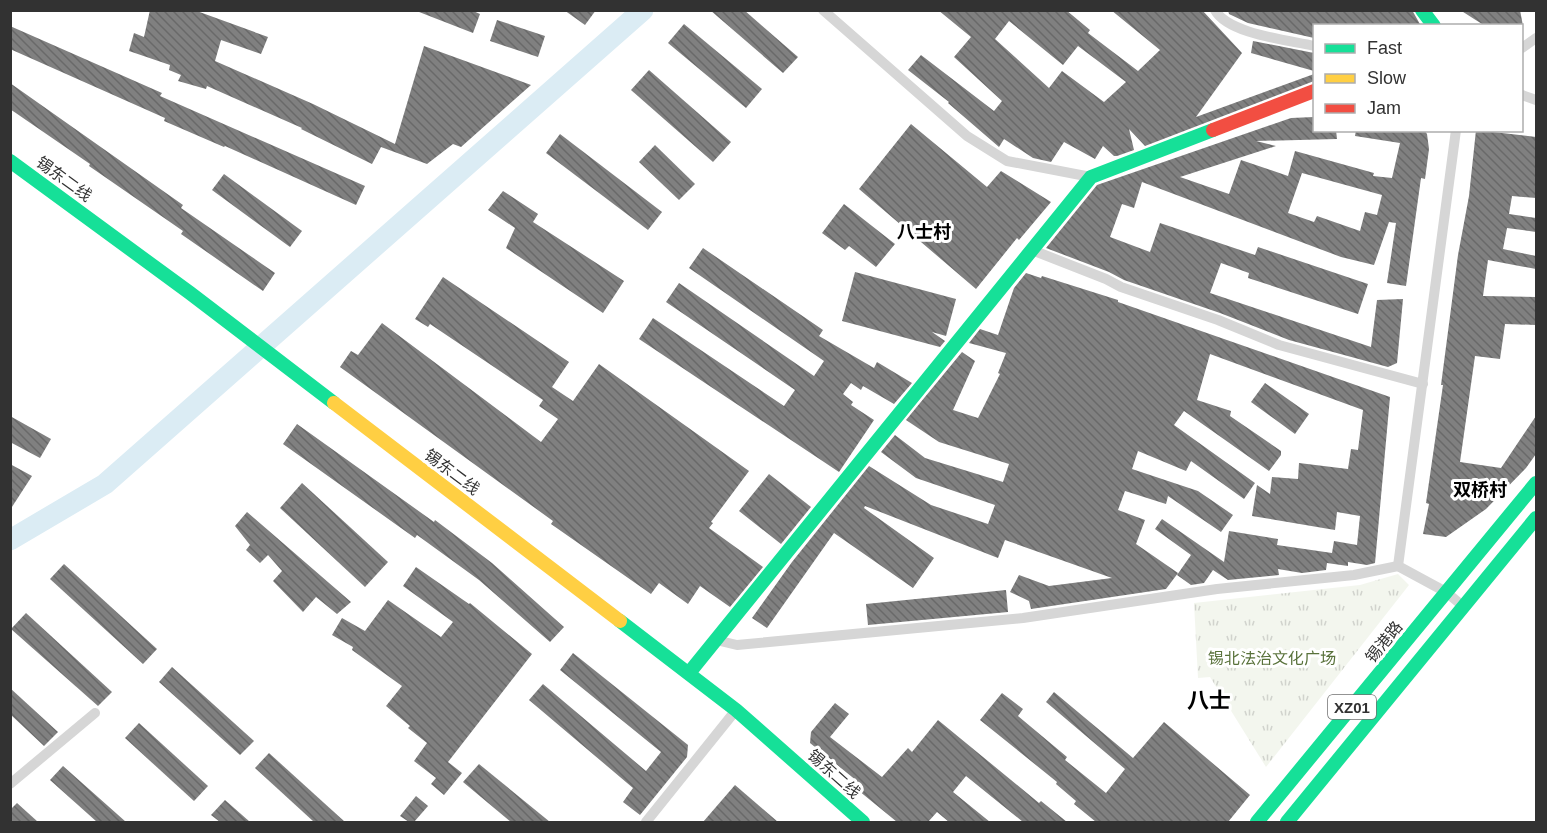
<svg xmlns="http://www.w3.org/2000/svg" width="1547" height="833" viewBox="0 0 1547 833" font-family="Helvetica,'Noto Sans SC',sans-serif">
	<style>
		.grass { fill: url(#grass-tufts) }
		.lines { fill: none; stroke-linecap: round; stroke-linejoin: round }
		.river { stroke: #dbecf4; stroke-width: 21 }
		.building { fill: url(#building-back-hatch); fill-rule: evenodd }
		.street { stroke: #d6d6d6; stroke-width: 10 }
		.fast { stroke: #16e098; stroke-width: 14 }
		.slow { stroke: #ffcf43; stroke-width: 14 }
		.jam { stroke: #f24e42; stroke-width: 14 }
		.labels { text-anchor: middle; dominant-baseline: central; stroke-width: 6; stroke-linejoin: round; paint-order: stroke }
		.shield { fill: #fff; stroke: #707070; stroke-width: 1.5 }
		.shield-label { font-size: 15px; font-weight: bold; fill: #323232 }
		.street-label { font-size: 16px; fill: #323232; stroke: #fff }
		.park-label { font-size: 16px; fill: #59723b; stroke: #fff }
		.neighbourhood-label { font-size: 18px; font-weight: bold; fill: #000; stroke: #fff }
		.district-label { font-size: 22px; font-weight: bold; fill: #000; stroke: #fff }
	</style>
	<defs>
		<pattern id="grass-tufts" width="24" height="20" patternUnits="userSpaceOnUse" patternTransform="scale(1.5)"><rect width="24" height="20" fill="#f3f6ee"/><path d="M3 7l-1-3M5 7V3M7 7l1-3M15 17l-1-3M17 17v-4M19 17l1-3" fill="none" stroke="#d1d3cd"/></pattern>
		<pattern id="building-back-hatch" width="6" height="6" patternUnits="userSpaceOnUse" patternTransform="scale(1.5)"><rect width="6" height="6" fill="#808080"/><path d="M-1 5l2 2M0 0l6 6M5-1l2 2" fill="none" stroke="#696969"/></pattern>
	</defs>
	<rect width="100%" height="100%" fill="#fff"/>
	<path class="grass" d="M1398,574L1409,585L1266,767L1210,677L1198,678L1194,603L1360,585Z"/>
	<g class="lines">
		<path class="river" d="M10,540L105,484L643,10"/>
	</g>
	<g class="building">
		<path d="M150,10H194L268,37L261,54L221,40L215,61L313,104L395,144L424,46L531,85L461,147L453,144L427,164L381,147L372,164L301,129L302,128L207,86L206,89L178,81L181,75L169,70L170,65L129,51L134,33L144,37Z"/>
		<path d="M414,10H471L480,14L473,33Z"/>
		<path d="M564,10H596L585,25Z"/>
		<path d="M710,10H744L798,57L783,73Z"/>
		<path d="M938,10H1066L1090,30L1088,33L1138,71L1160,50L1111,10H1202L1242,53L1196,117L1314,74V81L1145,146L1129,129L1134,150L1117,156H1114L1103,146L1095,159L1064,142L1051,162L1033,158L1004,139L999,147L948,103L949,102L908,70L921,55L994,111L1002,101L954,57L971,37ZM1009,21L1063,65L1078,46L1126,82L1104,102L1062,71L1049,88L995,39Z"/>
		<path d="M1228,10H1412L1421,26H1314V38L1248,23L1229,14Z"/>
		<path d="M1460,10H1520L1523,26L1482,24Z"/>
		<path d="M497,20L545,36L538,57L490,41Z"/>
		<path d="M684,24L762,89L746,108L668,43Z"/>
		<path d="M10,26L162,93L160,96L365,186L356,205L225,146L224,147L164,121L165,118L10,49Z"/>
		<path d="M1253,41L1314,53V71L1251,53Z"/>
		<path d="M649,70L731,142L713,162L631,90Z"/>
		<path d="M10,83L183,205L181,208L275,273L263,291L181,234L183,231L89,166L90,164L10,109Z"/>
		<path d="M1314,117V130H1336L1337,139L1256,141L1276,146L1180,177L1229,194L1241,160L1288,176L1295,151L1374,173L1373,176L1392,178L1400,143L1355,136L1356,130H1424L1427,134L1429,149L1425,179L1421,178L1406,286L1387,283L1396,223L1389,222L1374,265L1341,257L1142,182L1134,208L1122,204L1110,237L1150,252L1160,223L1255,255L1258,247L1368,284L1358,314L1248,278L1249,273L1221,263L1210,293L1371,347L1377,300L1403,299L1397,363L1388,367L1289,340L1220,313L1124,280L1109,272L1046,248L1097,185L1291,118ZM1302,173L1382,195L1377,215L1365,212L1360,231L1317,216L1314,222L1288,213Z"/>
		<path d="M911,124L987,187L1001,171L1051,202L1019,240L1017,238L976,289L859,189Z"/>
		<path d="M1476,130L1536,137V198L1512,196L1509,214L1536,218V232L1507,228L1503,249L1536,256V269L1488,260L1483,296L1536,297V325L1505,324L1500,359L1475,356L1460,462L1501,468L1536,416V454L1526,468L1486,509L1446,537L1423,534L1429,504L1426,503L1443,385H1441L1458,255L1469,196Z"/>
		<path d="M560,134L662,212L648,230L546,153Z"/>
		<path d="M655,145L695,184L679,200L639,162Z"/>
		<path d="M224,174L302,231L290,247L212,190Z"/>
		<path d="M503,191L538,214L533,222L624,281L603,313L506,248L515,228L488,210Z"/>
		<path d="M844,204L895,244L876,267L849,246L845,250L822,233Z"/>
		<path d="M703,248L823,330L819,336L874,368L877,362L912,383L894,404L863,386L861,390L851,383L843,394L853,402L851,405L874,420L839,472L639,339L653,318L784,406L795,390L666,302L679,283L814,376L824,361L689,268Z"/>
		<path d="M855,272L956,299L946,336L932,332L945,341L940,347L842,321Z"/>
		<path d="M1026,273L1041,278L1042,276L1118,300V302L1390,397L1375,563L1367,565L1348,562V566L1327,563L1326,570L1302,573L1278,569L1279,575L1228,580L1213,570L1204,583L1191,585L1177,575L1191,555L1155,529L1162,519L1224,562L1229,531L1278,539L1277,545L1332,553L1334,541L1357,545L1360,516L1337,512L1335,530L1252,516L1257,485L1270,494L1272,477L1298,479L1299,463L1348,469L1351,449L1358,450L1363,410L1210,354L1197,400L1231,411L1230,416L1281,451V455L1269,471L1184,411L1174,425L1255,483L1244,499L1191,461L1186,471L1138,451L1132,469L1198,491L1233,515L1221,532L1168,496L1166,504L1125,491L1118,510L1145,520L1136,544L1178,573L1166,589L1031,609L1029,601L1010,592L1019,575L1049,586L1112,578L1005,540L998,558L865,506L864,508L934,558L913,588L834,533L767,628L752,618L792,562L869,466L931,505L988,524L995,505L916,478L881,452L895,435L925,458L1003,482L1009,464L939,442L906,420L962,352L975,361L953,410L978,418L1000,374L998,373L1006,353L969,343L980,329L998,335L1014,288Z"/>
		<path d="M443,277L569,362L552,387L573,401L599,364L749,471L711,522L713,523L709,528L763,567L730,607L700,586L688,604L659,583L651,594L551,524L553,521L340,367L351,351L358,355L382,323L541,442L558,419L539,406L543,400L430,324L428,327L415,319Z"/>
		<path d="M1265,383L1309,414L1295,434L1251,402Z"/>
		<path d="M10,416L51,439L40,458L10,442Z"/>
		<path d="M297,424L434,522L435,520L492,563L564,627L550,642L479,580L417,535L415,538L283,444Z"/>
		<path d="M10,464L32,476L10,510Z"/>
		<path d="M769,474L811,507L781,544L739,511Z"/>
		<path d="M302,483L388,562L365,587L280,508Z"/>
		<path d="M247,512L351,602L337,614L316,597L303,612L273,581L282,571L268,555L260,563L246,550L250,545L235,526Z"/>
		<path d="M64,564L157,649L143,664L50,579Z"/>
		<path d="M416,567L469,604L470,603L532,654L448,762L462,773L444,795L431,784L436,778L414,761L427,743L408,728L410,726L386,706L402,686L352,650L353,647L332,635L342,618L365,631L388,600L441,637L453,622L403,586Z"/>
		<path d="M1006,590L1008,612L868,625L866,604Z"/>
		<path d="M26,613L112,692L98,706L11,629Z"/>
		<path d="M573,653L688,745L687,757L640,815L623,802L633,788L529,700L543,684L646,771L661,752L560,670Z"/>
		<path d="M172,667L254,741L240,755L159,682Z"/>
		<path d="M10,688L58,732L44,746L10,714Z"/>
		<path d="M1054,692L1133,758L1164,722L1250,795L1228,822H1096L1074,804L1076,801L1056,784L1057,782L980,720L1002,693L1023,709L1018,716L1067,757L1065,760L1106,793L1125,769L1046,702Z"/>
		<path d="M835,703L849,714L830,737L882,777L908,748L912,752L938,720L1039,803L1041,801L1067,822H1023L966,776L953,792L990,822H949L937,812L928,822H897L853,786L857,781L810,743L811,732Z"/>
		<path d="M139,723L208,786L194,801L125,738Z"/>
		<path d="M269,753L345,822H314L255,768Z"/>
		<path d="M479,764L550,822H511L463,782Z"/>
		<path d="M63,766L126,822H97L50,780Z"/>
		<path d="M735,785L778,822H703Z"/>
		<path d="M416,796L428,806L414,822H409L400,816Z"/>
		<path d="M225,800L250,822H220L211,815Z"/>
		<path d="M17,803L38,822H10V810Z"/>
	</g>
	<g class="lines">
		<g class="street">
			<path d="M823,10L967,136L1007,161L1091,177"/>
			<path d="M1215,10C1228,34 1288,40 1314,46"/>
			<path d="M1522,48L1536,38"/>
			<path d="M1522,95L1536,100"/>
			<path d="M1456,130L1398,566L1446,592L1464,607"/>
			<path d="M1032,250L1106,279L1121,287L1218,320L1279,345L1423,384"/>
			<path d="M716,640L737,645L1023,618L1217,589L1354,575L1398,566"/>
			<path d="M10,784L95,713"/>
			<path d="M646,822L736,710"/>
		</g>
		<g class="fast">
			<path d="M1422,10L1434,26"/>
			<path d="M10,161L190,293L334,403"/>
			<path d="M620,621L736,710L863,822"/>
			<path d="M689,673L1091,177L1213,130"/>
			<path d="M1257,822L1536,483"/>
			<path d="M1287,822L1536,518"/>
		</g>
		<path class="slow" d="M334,403L620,621"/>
		<path class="jam" d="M1213,130L1314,91"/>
	</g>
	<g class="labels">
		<rect class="shield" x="1328" y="695" width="48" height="24" rx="4.5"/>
		<g class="shield-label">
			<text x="1352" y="707">XZ01</text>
		</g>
		<g class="street-label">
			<text transform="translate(64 179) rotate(36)">锡东二线</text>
			<text transform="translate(452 472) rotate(37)">锡东二线</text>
			<text transform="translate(1384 642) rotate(-51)">锡港路</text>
			<text transform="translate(834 774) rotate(42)">锡东二线</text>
		</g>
		<g class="park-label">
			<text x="1272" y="658">锡北法治文化广场</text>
		</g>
		<g class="neighbourhood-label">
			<text x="924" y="232">八士村</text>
			<text x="1480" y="490">双桥村</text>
		</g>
		<g class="district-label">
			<text x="1209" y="700">八士</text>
		</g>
	</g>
	<rect width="1547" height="833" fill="none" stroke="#323232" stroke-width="24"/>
	<rect x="1313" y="24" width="210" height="108" fill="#ffffff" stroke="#adadad" stroke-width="1.5"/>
	<rect x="1325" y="44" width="30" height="9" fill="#16e098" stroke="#adadad" stroke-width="1.5"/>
	<text x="1367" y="54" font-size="18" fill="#323232">Fast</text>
	<rect x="1325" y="74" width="30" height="9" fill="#ffcf43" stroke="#adadad" stroke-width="1.5"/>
	<text x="1367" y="84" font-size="18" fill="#323232">Slow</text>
	<rect x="1325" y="104" width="30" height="9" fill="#f24e42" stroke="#adadad" stroke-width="1.5"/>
	<text x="1367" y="114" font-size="18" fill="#323232">Jam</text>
</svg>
